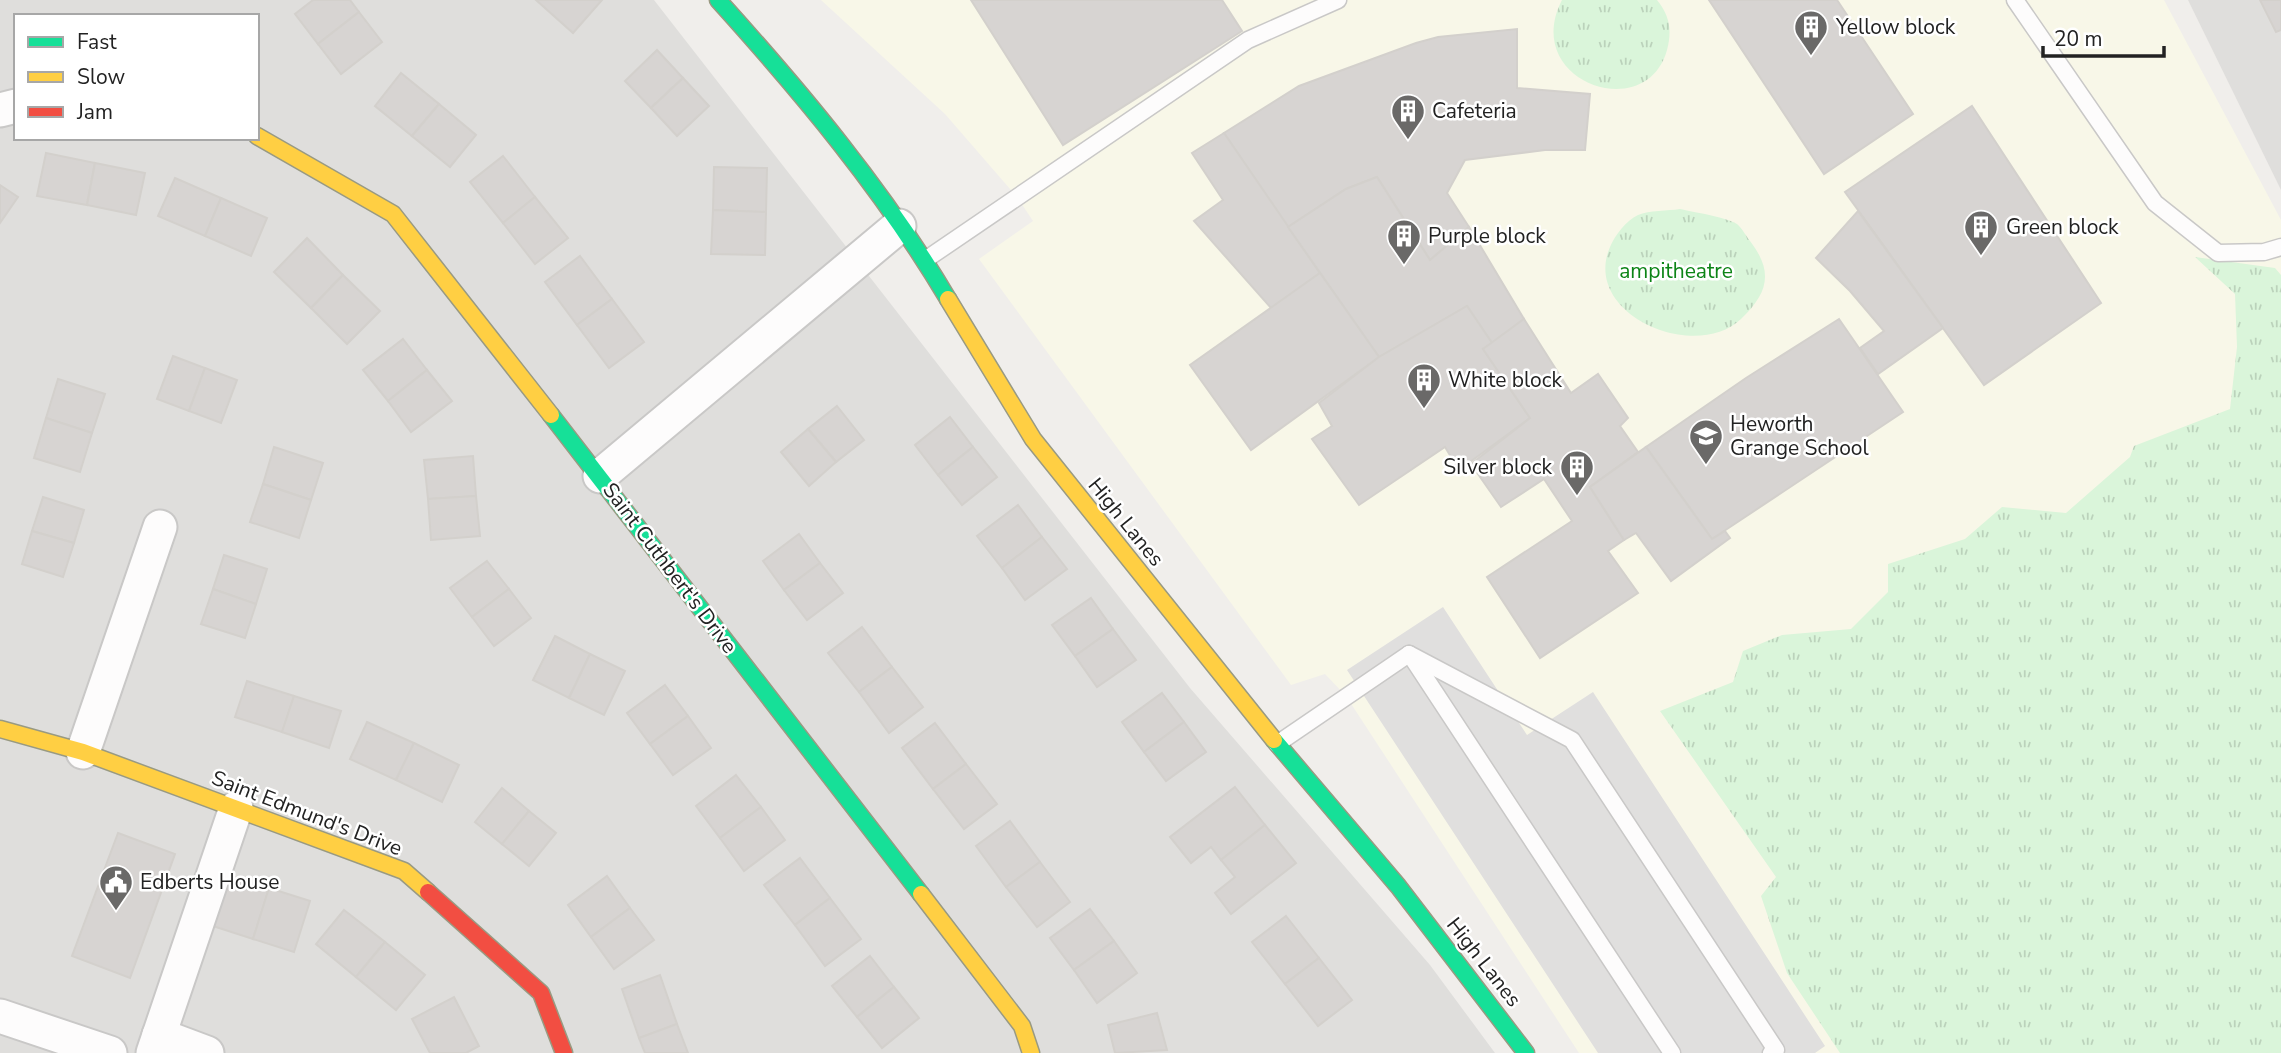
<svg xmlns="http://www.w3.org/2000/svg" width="2281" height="1053" viewBox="0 0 2281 1053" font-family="'Nunito Sans',sans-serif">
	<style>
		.residential { fill: #dfdedc; fill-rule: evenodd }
		.education { fill: #f8f7e8 }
		.park { fill: url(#park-tufts) }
		.parking { fill: #e0dfde }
		.building { fill: #d7d4d2; stroke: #d3d0cc; stroke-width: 2 }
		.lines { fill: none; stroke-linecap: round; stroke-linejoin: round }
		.lane-casing { stroke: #c9c8c7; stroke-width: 19 }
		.street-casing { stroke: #c9c8c7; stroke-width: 37 }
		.fast-casing { stroke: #999a82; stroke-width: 19 }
		.slow-casing { stroke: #999a82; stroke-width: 19 }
		.jam-casing { stroke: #999a82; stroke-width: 19 }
		.lane { stroke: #fdfcfc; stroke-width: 16 }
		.street { stroke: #fdfcfc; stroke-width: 33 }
		.fast { stroke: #16e098; stroke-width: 16 }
		.slow { stroke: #ffcf43; stroke-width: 16 }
		.jam { stroke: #f24e42; stroke-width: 16 }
		.labels { text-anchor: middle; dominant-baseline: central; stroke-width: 5; stroke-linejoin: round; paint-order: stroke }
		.poi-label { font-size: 21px; fill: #222; stroke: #fff; text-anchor: start }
		.park-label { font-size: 21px; fill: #0c8416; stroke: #fff }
		.street-label { font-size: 21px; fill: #222; stroke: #fff }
	</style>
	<defs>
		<pattern id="park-tufts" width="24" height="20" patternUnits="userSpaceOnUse" patternTransform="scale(1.75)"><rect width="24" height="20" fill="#daf5da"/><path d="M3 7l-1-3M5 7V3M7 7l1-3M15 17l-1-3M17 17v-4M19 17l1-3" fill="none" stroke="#bbd2bb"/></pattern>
	</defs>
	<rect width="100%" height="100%" fill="#f0eeeb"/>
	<g class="residential">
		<path d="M0,0H654L1190,688L1430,965L1495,1053H0ZM16,16H257V138H16Z"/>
		<path d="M2188,0H2281V190Z"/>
	</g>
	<path class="education" d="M821,0H2164L2281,220V1053H1579L1346,696L1325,674L1291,685L979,259L1033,221L1017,197L945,114Z"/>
	<g class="park">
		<path d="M1562,0H1657C1670,16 1672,31 1667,50C1646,126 1520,81 1562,0Z"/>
		<path d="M1680,209C1693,212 1726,217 1737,224C1742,228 1746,236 1750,241C1774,272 1768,293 1741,319C1695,363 1581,314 1610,247C1615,235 1626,221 1638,215C1649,210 1668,211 1680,209Z"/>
		<path d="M2195,257L2275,268L2281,275V1053H1840L1787,973L1761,896L1776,877L1660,711L1733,682L1743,651L1782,635L1851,629L1888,592V564L1965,539L2002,507L2066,513L2130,457L2134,446L2230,409L2237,347L2235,294Z"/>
	</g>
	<path class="parking" d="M1443,607L1527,735L1593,692L1825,1046L1815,1053H1598L1347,670Z"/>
	<g class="building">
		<path d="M313,0H350L359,12L318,44L295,14Z"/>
		<path d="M536,0H602L573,33Z"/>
		<path d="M971,0H1222L1242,31L1063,145Z"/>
		<path d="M1709,0H1837L1913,114L1824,174Z"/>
		<path d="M2260,0H2281V30L2276,32Z"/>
		<path d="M359,12L382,42L341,74L318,44Z"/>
		<path d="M1517,29V88L1590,94L1585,150H1545L1465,160L1447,193L1469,227L1430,260L1377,177L1346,189L1288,227L1224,133L1299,86L1416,43L1438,37Z"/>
		<path d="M657,50L683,78L651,108L625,81Z"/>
		<path d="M401,73L439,104L412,136L375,106Z"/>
		<path d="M683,78L709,106L677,136L651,108Z"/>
		<path d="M439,104L476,135L450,167L412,136Z"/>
		<path d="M1972,106L2101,303L1984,385L1845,192Z"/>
		<path d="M1224,133L1320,273L1271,308L1194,221L1223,200L1192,153Z"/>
		<path d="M46,153L95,163L87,205L37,196Z"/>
		<path d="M503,156L535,197L503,223L470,182Z"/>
		<path d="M95,163L145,173L136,215L87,205Z"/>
		<path d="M714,167L767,168L766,212L713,210Z"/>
		<path d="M1377,177L1430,260L1469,227L1524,319L1492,343L1467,306L1379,357L1288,227L1346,189Z"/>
		<path d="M175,178L221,198L205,236L158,216Z"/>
		<path d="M0,185L18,197L0,223Z"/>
		<path d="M535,197L568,238L535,264L503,223Z"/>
		<path d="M221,198L267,218L251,256L205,236Z"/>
		<path d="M713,210L766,212L765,255L711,254Z"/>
		<path d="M1858,211L1943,328L1878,374L1860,348L1884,331L1850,291L1816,258Z"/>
		<path d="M307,238L343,275L311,308L274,272Z"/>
		<path d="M580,256L612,299L577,325L545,282Z"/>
		<path d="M1320,273L1379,357L1251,450L1190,365Z"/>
		<path d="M343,275L380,311L347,344L311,308Z"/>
		<path d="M612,299L644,342L609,368L577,325Z"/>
		<path d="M1467,306L1492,343L1483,349L1530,418L1459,470L1445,447L1359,505L1312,439L1332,426L1319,403L1379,357Z"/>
		<path d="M1524,319L1571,393L1598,374L1628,418L1620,426L1638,452L1590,487L1624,540L1608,551L1638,593L1540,658L1487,577L1572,521L1544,479L1501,507L1471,464L1530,418L1483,349Z"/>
		<path d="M1839,319L1903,412L1712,539L1646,447L1746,378Z"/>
		<path d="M403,339L427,370L388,401L363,370Z"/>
		<path d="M173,356L205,368L189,411L157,399Z"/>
		<path d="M205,368L237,380L221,423L189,411Z"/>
		<path d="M427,370L452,401L411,432L388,401Z"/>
		<path d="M58,379L105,394L92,433L46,418Z"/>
		<path d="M837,406L864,440L836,462L808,429Z"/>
		<path d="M950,417L973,447L938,475L915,445Z"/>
		<path d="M46,418L92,433L80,472L34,458Z"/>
		<path d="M808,429L836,462L809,486L781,452Z"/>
		<path d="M274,447L323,463L311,500L263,484Z"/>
		<path d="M973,447L997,477L962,505L938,475Z"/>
		<path d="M1646,447L1712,539L1725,531L1730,538L1671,581L1636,533L1624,540L1590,487Z"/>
		<path d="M473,456L476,496L428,499L424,460Z"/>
		<path d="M263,484L311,500L299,538L250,522Z"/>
		<path d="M476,496L480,536L431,540L428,499Z"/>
		<path d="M43,497L84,510L74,543L32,531Z"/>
		<path d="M1018,505L1042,537L1002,568L977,536Z"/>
		<path d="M32,531L74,543L63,577L22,564Z"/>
		<path d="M799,534L820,563L784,590L763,561Z"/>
		<path d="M1042,537L1067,569L1025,600L1002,568Z"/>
		<path d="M224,555L267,569L256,604L213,589Z"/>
		<path d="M487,561L509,589L472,617L450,588Z"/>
		<path d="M820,563L843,593L807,620L784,590Z"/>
		<path d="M213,589L256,604L245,638L201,624Z"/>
		<path d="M509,589L531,618L494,646L472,617Z"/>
		<path d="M1091,598L1113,629L1075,656L1052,625Z"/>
		<path d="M862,627L892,667L859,692L828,653Z"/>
		<path d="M1113,629L1136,660L1097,687L1075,656Z"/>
		<path d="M555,636L590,654L569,698L533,680Z"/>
		<path d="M590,654L625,671L604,715L569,698Z"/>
		<path d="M892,667L923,707L889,733L859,692Z"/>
		<path d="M247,681L294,696L282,732L235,717Z"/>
		<path d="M665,685L688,716L650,744L627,713Z"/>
		<path d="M1162,693L1184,722L1144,752L1122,722Z"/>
		<path d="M294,696L341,711L329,748L282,732Z"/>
		<path d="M688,716L711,748L673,775L650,744Z"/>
		<path d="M367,722L414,743L396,780L350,759Z"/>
		<path d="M1184,722L1206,752L1166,781L1144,752Z"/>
		<path d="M935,723L966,764L933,789L902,748Z"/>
		<path d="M414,743L459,765L442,802L396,780Z"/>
		<path d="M966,764L997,804L964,829L933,789Z"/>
		<path d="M736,775L761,807L720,838L696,806Z"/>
		<path d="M1235,787L1265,825L1221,860L1211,847L1191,863L1170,837Z"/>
		<path d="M502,788L529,811L502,844L475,822Z"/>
		<path d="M761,807L785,840L744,871L720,838Z"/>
		<path d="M529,811L556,833L529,866L502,844Z"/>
		<path d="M1010,821L1040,862L1006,887L976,846Z"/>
		<path d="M1265,825L1296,863L1231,914L1215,893L1235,877L1221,860Z"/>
		<path d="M118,833L175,854L130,978L72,956Z"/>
		<path d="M800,858L830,898L795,925L764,885Z"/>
		<path d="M1040,862L1070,902L1037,927L1006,887Z"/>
		<path d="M229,875L269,888L253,939L213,926Z"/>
		<path d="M607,876L630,908L591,937L568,905Z"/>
		<path d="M269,888L310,901L294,952L253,939Z"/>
		<path d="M830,898L861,939L825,966L795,925Z"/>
		<path d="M630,908L654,940L614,969L591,937Z"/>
		<path d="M1090,909L1114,941L1074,970L1050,938Z"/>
		<path d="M344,910L385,942L356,977L316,944Z"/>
		<path d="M1286,916L1319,958L1285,984L1252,942Z"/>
		<path d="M1114,941L1137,973L1097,1003L1074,970Z"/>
		<path d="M385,942L425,975L396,1010L356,977Z"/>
		<path d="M870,956L894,987L857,1017L832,986Z"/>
		<path d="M1319,958L1352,1000L1318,1026L1285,984Z"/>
		<path d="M660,975L677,1024L639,1038L622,989Z"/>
		<path d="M894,987L919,1018L882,1048L857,1017Z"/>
		<path d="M454,997L479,1046L466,1053H430L412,1019Z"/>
		<path d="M1157,1013L1167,1050L1115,1053L1108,1025Z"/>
		<path d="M677,1024L688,1053H645L639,1038Z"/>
	</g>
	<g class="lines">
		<g class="lane-casing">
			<g id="lane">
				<path d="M2015,0L2155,203L2218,253L2264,252L2281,247"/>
				<path d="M925,260L1248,40L1338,0"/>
				<path d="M1409,654L1572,740L1776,1050L1771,1053"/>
				<path d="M1411,656L1672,1053"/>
				<path d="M1277,744L1409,654"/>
			</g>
		</g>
		<g class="street-casing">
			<g id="street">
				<path d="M0,110L16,106"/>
				<path d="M600,476L899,226"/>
				<path d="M83,752L160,527"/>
				<path d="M0,1016L110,1053"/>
				<path d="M159,1035L207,1053"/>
				<path d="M153,1053L236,808"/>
			</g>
		</g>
		<g class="fast-casing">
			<g id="fast">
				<path d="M718,0C802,93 884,191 948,299"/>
				<path d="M551,415L921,894"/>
				<path d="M1274,740L1398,886L1526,1053"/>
			</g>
		</g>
		<g class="slow-casing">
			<g id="slow">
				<path d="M257,136L393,214L551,415"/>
				<path d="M948,299L1033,439L1274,740"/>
				<path d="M0,729L83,752L404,871L428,892"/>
				<path d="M921,894L1022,1026L1031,1053"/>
			</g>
		</g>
		<g class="jam-casing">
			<path id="jam" d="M428,892L541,993L564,1053"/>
		</g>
		<use href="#lane" class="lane"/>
		<use href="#street" class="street"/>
		<use href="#fast" class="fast"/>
		<use href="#slow" class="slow"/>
		<use href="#jam" class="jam"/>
	</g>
	<defs>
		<g id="building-pin" transform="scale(1.75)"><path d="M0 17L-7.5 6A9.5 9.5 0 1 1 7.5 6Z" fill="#6a6968" stroke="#fff"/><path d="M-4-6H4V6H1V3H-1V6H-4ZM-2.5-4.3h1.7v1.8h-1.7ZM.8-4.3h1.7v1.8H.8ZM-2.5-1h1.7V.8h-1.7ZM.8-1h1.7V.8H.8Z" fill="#fff"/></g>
		<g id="school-pin" transform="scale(1.75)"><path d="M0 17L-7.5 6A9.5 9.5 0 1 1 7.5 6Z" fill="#6a6968" stroke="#fff"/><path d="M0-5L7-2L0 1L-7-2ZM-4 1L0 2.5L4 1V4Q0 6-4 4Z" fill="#fff"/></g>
		<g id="civic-pin" transform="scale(1.75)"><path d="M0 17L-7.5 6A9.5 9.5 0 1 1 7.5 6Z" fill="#6a6968" stroke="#fff"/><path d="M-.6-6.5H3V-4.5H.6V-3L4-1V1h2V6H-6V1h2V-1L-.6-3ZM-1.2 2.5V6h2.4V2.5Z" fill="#fff"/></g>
	</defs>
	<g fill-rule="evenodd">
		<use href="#building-pin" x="1811" y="27"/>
		<use href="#building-pin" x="1408" y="111"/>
		<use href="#building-pin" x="1981" y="227"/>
		<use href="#building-pin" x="1404" y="236"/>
		<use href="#building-pin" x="1424" y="380"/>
		<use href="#school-pin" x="1706" y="436"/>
		<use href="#building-pin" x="1577" y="467"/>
		<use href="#civic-pin" x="116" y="882"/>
	</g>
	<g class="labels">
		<g class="poi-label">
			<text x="1836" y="27">Yellow block</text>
			<text x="1432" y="111">Cafeteria</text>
			<text x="2006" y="227">Green block</text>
			<text x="1428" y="236">Purple block</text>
			<text x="1448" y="380">White block</text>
			<text x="1730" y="424">Heworth<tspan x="1730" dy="24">Grange School</tspan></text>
			<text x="1552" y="467" text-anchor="end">Silver block</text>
			<text x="140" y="882">Edberts House</text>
		</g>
		<g class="park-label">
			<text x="1676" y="271">ampitheatre</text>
		</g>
		<g class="street-label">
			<text transform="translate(1126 522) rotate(51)">High Lanes</text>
			<text transform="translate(670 568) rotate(53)">Saint Cuthbert's Drive</text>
			<text transform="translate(307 813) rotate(21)">Saint Edmund's Drive</text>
			<text transform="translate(1484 962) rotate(52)">High Lanes</text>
		</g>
	</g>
	<rect x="14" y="14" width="245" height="126" fill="#ffffff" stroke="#a7a7a7" stroke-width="2"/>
	<rect x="28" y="37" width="35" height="10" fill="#16e098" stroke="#a7a7a7" stroke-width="2"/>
	<text x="77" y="49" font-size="21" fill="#222222">Fast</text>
	<rect x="28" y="72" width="35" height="10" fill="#ffcf43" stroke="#a7a7a7" stroke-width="2"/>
	<text x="77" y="84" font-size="21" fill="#222222">Slow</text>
	<rect x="28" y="107" width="35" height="10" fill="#f24e42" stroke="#a7a7a7" stroke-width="2"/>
	<text x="77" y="119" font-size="21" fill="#222222">Jam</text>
	<path d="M2043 46v10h121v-10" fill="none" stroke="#222222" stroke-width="3.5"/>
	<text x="2054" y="46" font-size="21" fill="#222222" stroke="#ffffff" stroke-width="5" paint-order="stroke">20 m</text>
</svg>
